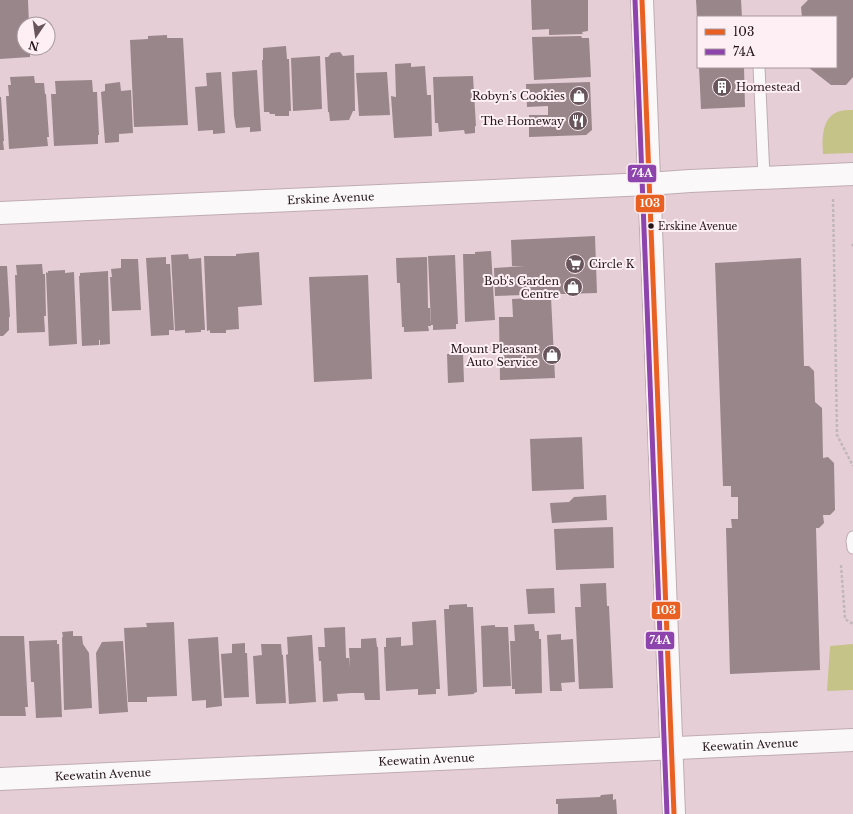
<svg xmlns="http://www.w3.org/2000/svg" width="853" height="814" viewBox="0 0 853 814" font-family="'Libre Baskerville',serif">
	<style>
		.green { fill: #c6c389 }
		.building { fill: #98868b }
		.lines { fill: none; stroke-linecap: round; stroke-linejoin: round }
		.lane-casing { stroke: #bfacb3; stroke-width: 13 }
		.street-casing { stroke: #bfacb3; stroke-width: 24 }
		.secondary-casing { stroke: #bfacb3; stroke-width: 24 }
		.path { stroke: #c0b7ba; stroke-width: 2.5; stroke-dasharray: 3 2; stroke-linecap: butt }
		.lane { stroke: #fbf8f9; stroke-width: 11 }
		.street { stroke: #fbf8f9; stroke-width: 22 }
		.secondary { stroke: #fbf8f9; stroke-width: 22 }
		.bus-1-casing { stroke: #fdeff4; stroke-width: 8 }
		.bus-2-casing { stroke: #fdeff4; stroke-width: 8 }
		.bus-1 { stroke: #e86122; stroke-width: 5 }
		.bus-2 { stroke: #8e44ad; stroke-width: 5 }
		.bus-dot { fill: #24151a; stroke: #fdeff4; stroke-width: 1.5 }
		.labels { text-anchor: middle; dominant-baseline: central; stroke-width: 4; stroke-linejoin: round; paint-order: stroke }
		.bus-label { font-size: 10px; fill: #24151a; stroke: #fdeff4; text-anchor: start }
		.poi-label { font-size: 11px; fill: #24151a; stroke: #fdeff4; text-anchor: end }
		.street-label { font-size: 11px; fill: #24151a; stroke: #fdeff4 }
		.line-badge { stroke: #fdeff4; stroke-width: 1.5 }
		.badge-label { font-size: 11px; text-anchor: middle; font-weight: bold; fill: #fff }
	</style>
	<rect width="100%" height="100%" fill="#e6ced7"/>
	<g class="green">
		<path d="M853,110V153L823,154C822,140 821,119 837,112C842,110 848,110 853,110Z"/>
		<path d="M853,644V690L827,691L830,646Z"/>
	</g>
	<g class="building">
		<path d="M0,0H28L29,24H24V48H30V57L0,59Z"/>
		<path d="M531,0H588V31L582,32L583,34L549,35V29L532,30Z"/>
		<path d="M696,0H741L742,17H697Z"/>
		<path d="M808,0H853V77L846,85H831L808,67H836V17H802L801,7Z"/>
		<path d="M167,35V38H183L188,125L134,127L130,40L148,39V36Z"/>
		<path d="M581,36L582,38H589L591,77L534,80L532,37Z"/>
		<path d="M286,46L287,59H289L291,111H289V116H275V114H270L269,112H264L262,60H263V48Z"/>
		<path d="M340,52L343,56L354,55L355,111H353L349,120L330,121L329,112H328L325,57H328L331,53Z"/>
		<path d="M320,56L322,109L293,111L291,58Z"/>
		<path d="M411,63V67L425,66L427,95H431L432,136L394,138L391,96L396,97L395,64Z"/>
		<path d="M699,67H744L745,107L701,109Z"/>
		<path d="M257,70L261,131L250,132V127L236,128L234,116L232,72Z"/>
		<path d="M221,72L225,133L213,134V130L198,131L195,87L207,86L206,73Z"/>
		<path d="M387,72L390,115L359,116L356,73Z"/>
		<path d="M34,76L35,83H44L45,94H46L49,137H47L48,146L9,149L6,96H9L8,85H11L10,77Z"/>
		<path d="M473,76L476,126H475V133L465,134L464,130L439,132L438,123H435L433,77Z"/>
		<path d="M92,80L93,92H97L99,135H98V144L54,146L51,94H56L55,81Z"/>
		<path d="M120,82L121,91L131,90L133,133L119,134V142L105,143L101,92L105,91V84Z"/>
		<path d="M590,82L592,130L586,135L529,137V115H548V106L527,107L526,84Z"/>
		<path d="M0,97H1L4,141H3L4,150H0Z"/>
		<path d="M595,236L597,293L495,296L494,268L525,266H512L511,240Z"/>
		<path d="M491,251L495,320L465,322L463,254H475V252Z"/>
		<path d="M259,252L262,305L238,307L239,329L226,330V333H210V330L207,331L204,256H236V254Z"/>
		<path d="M188,254L189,259L201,258L205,330H201V332L185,333V330L175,331L171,255Z"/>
		<path d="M455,255L458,324H456V329L433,330V325H431L428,256Z"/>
		<path d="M166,257V264H170L174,330H169V335L151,336L146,258Z"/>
		<path d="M427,257L428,308H430L431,326H428L429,331L404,332V327H402L400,283H397L396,258Z"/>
		<path d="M801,258L804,366H809L814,371L815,402L822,408L823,458L828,457L834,463L835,510L830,515H823L824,523L819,528H816L820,670L730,674L726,528H732L731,519H738V497H731V486H723L715,263Z"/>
		<path d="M121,259H138L141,310L112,311L110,277H112L111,269L121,268Z"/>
		<path d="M42,264L43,274H45L46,316H44L45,332L17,333L15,275H17L16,265Z"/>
		<path d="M0,266H7L10,317H9V330L3,336H0Z"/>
		<path d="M65,270V273L74,272L77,344L49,346L46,272L48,273V271Z"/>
		<path d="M108,271L110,344L100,345V340H99V345L82,346L79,276H80V273Z"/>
		<path d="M368,275L372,379L314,382L309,277Z"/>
		<path d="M551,297L555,378L500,380L499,317H513L512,299Z"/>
		<path d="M463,353L464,382L448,383L447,354Z"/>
		<path d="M582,437L584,489L532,491L530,439Z"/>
		<path d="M606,495L607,520L552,523L550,503L569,502L574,497Z"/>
		<path d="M613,527L614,568L556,570L554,529Z"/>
		<path d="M606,583L607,606H609L613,688L579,689L575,607H581L580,584Z"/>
		<path d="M554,588L555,613L528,614L526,589Z"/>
		<path d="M467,604V607H473L477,692L474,693V694L448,696L444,609H449V605Z"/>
		<path d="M436,620L440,689H436V694L418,695V689L386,691L384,647H386V638L401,637V646L413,645L412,622Z"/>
		<path d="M174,622L177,696L147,697V702H128L124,628L147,627L146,623Z"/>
		<path d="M534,624L535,631H539V639H541L542,693L515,694V689H512L510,641H515L514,625Z"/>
		<path d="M495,625V627H508L511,686L483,687L481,626Z"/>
		<path d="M345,627L346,658H349L350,668L349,648H361V639L376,638L377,647H378L380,700H365L364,693H351L337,694L338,701L323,702L321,661H319L318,647H325L324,628Z"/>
		<path d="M73,631V636H82L83,644L89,653L92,708L64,710L62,637H63L62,632Z"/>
		<path d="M561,634V640L573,639L575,682L561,683L562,691H550L547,635Z"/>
		<path d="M312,635L316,702L289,704L286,655L288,654L287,637Z"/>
		<path d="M0,636H24L28,707H25L26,716H0Z"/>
		<path d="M218,637L222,706L206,708V700L192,701L188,639Z"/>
		<path d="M57,640V644H59L62,717L36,718L34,682H31L29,641Z"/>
		<path d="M123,641L128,712L99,714L96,653L102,642Z"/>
		<path d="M245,643V653H247L249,697L224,698L221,654L232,653V644Z"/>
		<path d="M261,644H281L282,655H283L286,703L256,704L253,656L262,655Z"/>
		<path d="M613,794V800L616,799L617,814H558V804H556V799L600,797L601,795Z"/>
	</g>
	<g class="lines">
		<g class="lane-casing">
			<g id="lane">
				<path d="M759,67L764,177"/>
				<path d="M853,537L852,541L853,548"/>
			</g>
		</g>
		<g class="street-casing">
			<g id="street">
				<path id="s1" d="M0,213L648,184L690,181L853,174"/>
				<path id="s2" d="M0,779L853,740"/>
			</g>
		</g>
		<g class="secondary-casing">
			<path id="secondary" d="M642,0L674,814"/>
		</g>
		<g class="path">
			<path d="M833,199L837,435L853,466"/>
			<path d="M852,246L853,244"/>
			<path d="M841,565L845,619L853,624"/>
		</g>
		<use href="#lane" class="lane"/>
		<use href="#street" class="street"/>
		<use href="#secondary" class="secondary"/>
		<g class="bus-1-casing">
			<path id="bus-1" d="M642,0L674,814"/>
		</g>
		<g class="bus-2-casing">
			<path id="bus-2" d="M635,0L667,814"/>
		</g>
		<use href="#bus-1" class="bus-1"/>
		<use href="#bus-2" class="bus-2"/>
	</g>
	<defs>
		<g id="building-disc" transform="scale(1)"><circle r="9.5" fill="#68565c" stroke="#fdeff4"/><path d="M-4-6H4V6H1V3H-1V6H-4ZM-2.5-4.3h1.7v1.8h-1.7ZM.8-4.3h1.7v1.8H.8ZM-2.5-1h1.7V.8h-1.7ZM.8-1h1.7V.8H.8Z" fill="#fff"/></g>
		<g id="shop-disc" transform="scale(1)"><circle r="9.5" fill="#68565c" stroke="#fdeff4"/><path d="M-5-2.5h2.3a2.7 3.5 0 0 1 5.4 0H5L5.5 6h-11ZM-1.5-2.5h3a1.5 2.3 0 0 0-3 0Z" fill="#fff"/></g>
		<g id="restaurant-disc" transform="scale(1)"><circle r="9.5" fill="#68565c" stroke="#fdeff4"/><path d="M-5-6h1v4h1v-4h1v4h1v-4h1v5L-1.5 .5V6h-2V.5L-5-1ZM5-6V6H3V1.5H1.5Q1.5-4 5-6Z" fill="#fff"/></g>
		<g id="supermarket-disc" transform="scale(1)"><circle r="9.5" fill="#68565c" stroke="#fdeff4"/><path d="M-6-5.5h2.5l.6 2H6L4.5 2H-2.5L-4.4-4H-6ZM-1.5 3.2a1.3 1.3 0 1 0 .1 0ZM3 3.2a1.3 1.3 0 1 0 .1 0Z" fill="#fff"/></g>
	</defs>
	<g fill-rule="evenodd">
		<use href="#building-disc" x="722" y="87"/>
		<use href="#shop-disc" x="579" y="96"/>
		<use href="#restaurant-disc" x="578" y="121"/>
		<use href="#supermarket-disc" x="575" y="264"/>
		<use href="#shop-disc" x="573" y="287"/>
		<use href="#shop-disc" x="552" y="355"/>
	</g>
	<circle class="bus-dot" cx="651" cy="226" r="3.5"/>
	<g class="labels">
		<g class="bus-label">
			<text x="658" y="226">Erskine Avenue</text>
		</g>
		<g class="poi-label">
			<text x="736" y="87" text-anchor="start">Homestead</text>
			<text x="565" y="96">Robyn’s Cookies</text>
			<text x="564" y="121">The Homeway</text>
			<text x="589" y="264" text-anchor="start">Circle K</text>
			<text x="559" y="281">Bob's Garden<tspan x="559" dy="13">Centre</tspan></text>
			<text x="538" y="349">Mount Pleasant<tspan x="538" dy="13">Auto Service</tspan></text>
		</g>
		<g class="street-label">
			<text stroke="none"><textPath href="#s1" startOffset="331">Erskine Avenue</textPath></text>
			<text stroke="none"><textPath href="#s2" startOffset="751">Keewatin Avenue</textPath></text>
			<text stroke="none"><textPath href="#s2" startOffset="427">Keewatin Avenue</textPath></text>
			<text stroke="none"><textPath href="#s2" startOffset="103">Keewatin Avenue</textPath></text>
		</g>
	</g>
	<g class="line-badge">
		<rect x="627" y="164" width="30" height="19" rx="4" fill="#8e44ad"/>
		<rect x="635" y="194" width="30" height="19" rx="4" fill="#e86122"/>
		<rect x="651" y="601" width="30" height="19" rx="4" fill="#e86122"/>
		<rect x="645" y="631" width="30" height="19" rx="4" fill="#8e44ad"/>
	</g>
	<g class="badge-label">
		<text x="642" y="177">74A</text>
		<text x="650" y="207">103</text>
		<text x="666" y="614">103</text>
		<text x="660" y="644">74A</text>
	</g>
	<rect x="697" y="16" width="140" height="52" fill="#fdeff4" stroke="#a6989d"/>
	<rect x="705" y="29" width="20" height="6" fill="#e86122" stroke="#a6989d"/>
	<text x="733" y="36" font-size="12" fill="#24151a">103</text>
	<rect x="705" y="49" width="20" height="6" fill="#8e44ad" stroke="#a6989d"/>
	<text x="733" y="56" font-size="12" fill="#24151a">74A</text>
	<g transform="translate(36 36) rotate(193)"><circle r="19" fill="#fdeff4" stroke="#a6989d"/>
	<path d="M0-3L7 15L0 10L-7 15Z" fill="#68565c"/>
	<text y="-6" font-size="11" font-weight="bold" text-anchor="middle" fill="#24151a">N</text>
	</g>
</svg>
